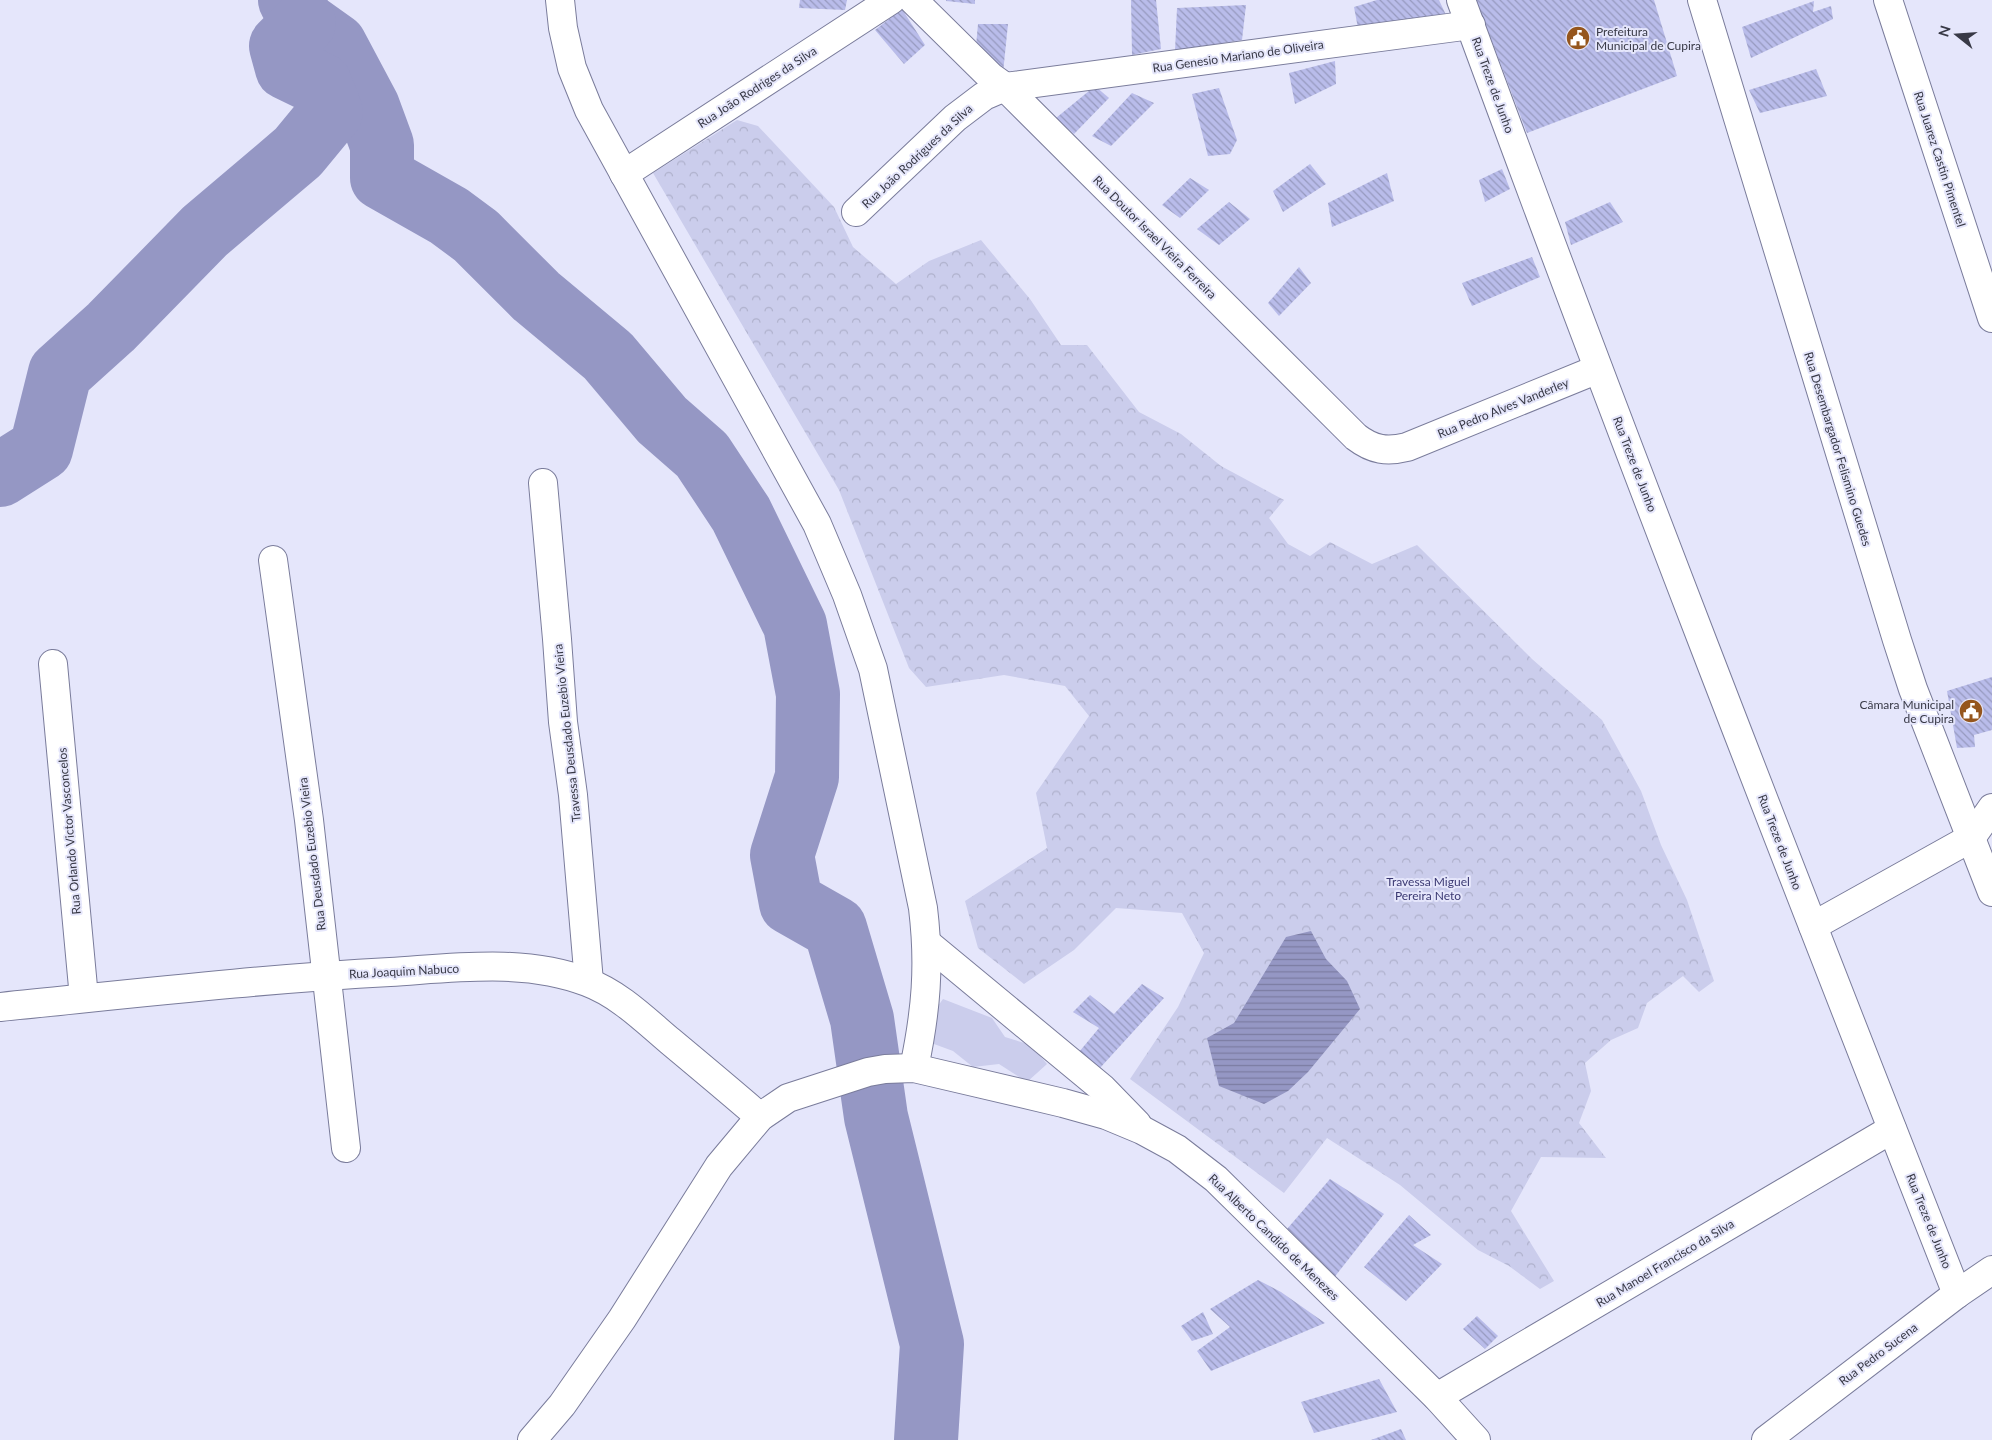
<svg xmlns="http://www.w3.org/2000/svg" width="1992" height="1440" viewBox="0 0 1992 1440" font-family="Lato,sans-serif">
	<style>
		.grass { fill: #cbcdec }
		.forest { fill: url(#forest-crowns) }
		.water { fill: url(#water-rules) }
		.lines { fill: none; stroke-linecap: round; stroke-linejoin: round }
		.river { stroke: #9597c4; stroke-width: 64 }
		.building { fill: url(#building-back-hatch) }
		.street-casing { stroke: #7a7c9b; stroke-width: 30 }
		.street { stroke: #fff; stroke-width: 28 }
		.labels { text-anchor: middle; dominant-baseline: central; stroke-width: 4; stroke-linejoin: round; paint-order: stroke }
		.poi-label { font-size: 12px; fill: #383946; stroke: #e5e6fb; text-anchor: start }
		.street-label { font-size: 12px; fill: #383946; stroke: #e5e6fb }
		.park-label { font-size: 12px; fill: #3b3972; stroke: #e5e6fb }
	</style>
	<defs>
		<pattern id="forest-crowns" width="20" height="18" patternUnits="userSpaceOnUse" patternTransform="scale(1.25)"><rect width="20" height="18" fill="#cbcdec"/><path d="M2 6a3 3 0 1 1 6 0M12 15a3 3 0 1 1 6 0" fill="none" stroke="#afb1cc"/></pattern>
		<pattern id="water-rules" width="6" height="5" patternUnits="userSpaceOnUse" patternTransform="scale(1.25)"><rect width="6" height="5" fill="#9597c4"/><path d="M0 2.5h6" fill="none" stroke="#7b7ca1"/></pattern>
		<pattern id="building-back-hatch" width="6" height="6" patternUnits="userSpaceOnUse" patternTransform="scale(1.25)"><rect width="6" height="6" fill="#b9bcea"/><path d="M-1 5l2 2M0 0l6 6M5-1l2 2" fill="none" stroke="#979abf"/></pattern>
	</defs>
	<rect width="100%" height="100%" fill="#e5e6fb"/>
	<path class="grass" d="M943,999L992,1018L1005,1037L1031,1045L1047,1064L1027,1082L999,1064L973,1067L953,1051L934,1044L925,1024Z"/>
	<path class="forest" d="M737,120L758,126L834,207L853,247L896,284L929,261L981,240L1030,299L1061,345H1087L1139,412L1181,434L1221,466L1284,500L1269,518L1288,544L1310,556L1330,542L1372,564L1417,545L1532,659L1602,720L1641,791L1661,845L1687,900L1714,981L1699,992L1683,976L1647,1003L1638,1028L1611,1040L1585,1063L1591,1091L1579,1123L1606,1158L1541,1157L1511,1211L1554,1281L1540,1289L1509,1266L1478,1250L1400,1185L1327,1138L1284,1193L1130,1079L1178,1007L1204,953L1182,913L1116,908L1074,950L1024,984L978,948L965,901L1047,848L1036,793L1089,716L1065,686L1004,675L926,687L909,668L839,490L653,173Z"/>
	<path class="water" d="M1311,931L1326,959L1347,981L1360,1009L1308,1072L1288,1091L1264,1104L1219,1086L1207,1038L1234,1023L1286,937Z"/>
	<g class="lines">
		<g class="river">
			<path d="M290,0L304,23L335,45L368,107L382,145V178L449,216L476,236L536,296L608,356L662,420L702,455L741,514L795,625L808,694L807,777L782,855L791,903L835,928L862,1019L876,1117L932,1344L926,1440"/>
			<path d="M0,475L41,449L60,373L111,327L205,231L298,152L331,112L320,84L287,68L281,46L304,23"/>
		</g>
	</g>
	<g class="building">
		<path d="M800,0H847L845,10L799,8Z"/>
		<path d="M946,0H975V4L946,1Z"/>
		<path d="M1131,0H1156L1161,49L1132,55Z"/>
		<path d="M1377,0H1439L1446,15L1360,39L1354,7Z"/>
		<path d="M1476,0H1654L1677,76L1527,133Z"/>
		<path d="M1814,1L1813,12L1831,6L1833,19L1751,58L1742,27Z"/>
		<path d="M1246,5L1242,40L1175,51L1177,8Z"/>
		<path d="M902,9L925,45L904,64L875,30Z"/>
		<path d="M978,24H1008L1003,73L976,46Z"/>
		<path d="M1335,61L1336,84L1295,104L1289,73Z"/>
		<path d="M1816,69L1827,96L1760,113L1749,90Z"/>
		<path d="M1095,86L1109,98L1074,134L1056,118Z"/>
		<path d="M1219,88L1237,140L1230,154L1208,156L1192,94Z"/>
		<path d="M1132,93L1154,103L1111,146L1092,136Z"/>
		<path d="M1310,164L1326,184L1283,212L1273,191Z"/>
		<path d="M1502,169L1510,189L1485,202L1479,180Z"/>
		<path d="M1387,173L1394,201L1332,227L1328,203Z"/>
		<path d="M1190,178L1209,190L1180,218L1162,205Z"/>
		<path d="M1229,202L1250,219L1219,245L1197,229Z"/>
		<path d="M1610,202L1623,222L1571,245L1565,222Z"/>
		<path d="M1532,257L1540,277L1472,306L1462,283Z"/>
		<path d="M1299,267L1311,283L1279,316L1268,303Z"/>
		<path d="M1992,677V730L1974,735L1975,747L1957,748L1947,691Z"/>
		<path d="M1142,984L1164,998L1100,1068L1079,1052L1099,1028L1073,1012L1090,995L1114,1014Z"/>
		<path d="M1330,1179L1384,1214L1333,1279L1281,1236Z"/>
		<path d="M1409,1215L1431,1235L1413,1245L1442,1264L1406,1301L1364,1267Z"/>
		<path d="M1258,1280L1281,1292L1325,1323L1211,1371L1197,1351L1230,1327L1210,1309Z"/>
		<path d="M1203,1312L1213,1334L1192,1341L1181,1326Z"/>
		<path d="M1477,1316L1498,1336L1485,1349L1463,1329Z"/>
		<path d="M1379,1379L1397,1412L1314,1433L1301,1402Z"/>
		<path d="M1401,1429L1406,1440H1371Z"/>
	</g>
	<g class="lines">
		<g class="street-casing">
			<g id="street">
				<path d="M560,0L563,28L572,68L589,110L817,524L847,595L873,669L923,908C930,966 926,1011 914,1068"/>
				<path d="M913,0L991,77L1005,87L1356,437C1373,450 1387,452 1407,447L1598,369"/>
				<path d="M1461,0C1620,434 1788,864 1957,1294"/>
				<path d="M1702,0L1897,640L1913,689L1992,892"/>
				<path d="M1888,0L1992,318"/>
				<path d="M624,174L891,0"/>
				<path d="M856,212L955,118L984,96L1005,87L1471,25"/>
				<path d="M543,483L557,639L563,722L573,795L589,982"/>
				<path d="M273,560L309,820L346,1148"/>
				<path d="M53,664L84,998"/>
				<path d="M1813,926L1971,838L1992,808"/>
				<path d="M928,944L1102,1088L1137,1124"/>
				<path d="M0,1007C130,994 260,979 390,972C455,968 525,958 587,982C619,994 644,1019 670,1041C700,1066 730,1091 760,1117"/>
				<path d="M1437,1397L1892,1129"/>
				<path d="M532,1440L562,1405L622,1319L719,1166L760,1117L788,1098L868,1072L885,1069L914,1068L1063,1103L1106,1115L1142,1130L1177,1149L1216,1179L1437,1397L1476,1440"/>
				<path d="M1766,1440L1957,1294L1992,1270"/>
			</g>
		</g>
		<use href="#street" class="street"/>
	</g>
	<defs>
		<g id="civic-disc" transform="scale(1.25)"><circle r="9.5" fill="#95561d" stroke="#e5e6fb"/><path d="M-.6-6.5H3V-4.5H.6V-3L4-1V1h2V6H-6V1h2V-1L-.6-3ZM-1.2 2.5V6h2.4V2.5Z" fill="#fff"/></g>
	</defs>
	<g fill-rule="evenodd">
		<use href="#civic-disc" x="1578" y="38"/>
		<use href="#civic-disc" x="1971" y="711"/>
	</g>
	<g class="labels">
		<g class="poi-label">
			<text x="1596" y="31">Prefeitura<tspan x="1596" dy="14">Municipal de Cupira</tspan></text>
			<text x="1954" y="704" text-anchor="end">Câmara Municipal<tspan x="1954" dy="14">de Cupira</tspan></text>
		</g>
		<g class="street-label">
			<text transform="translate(1238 56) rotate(-8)">Rua Genesio Mariano de Oliveira</text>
			<text transform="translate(1493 85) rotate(70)">Rua Treze de Junho</text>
			<text transform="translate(757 87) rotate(-33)">Rua João Rodriges da Silva</text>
			<text transform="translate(917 156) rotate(-43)">Rua João Rodrigues da Silva</text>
			<text transform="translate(1940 159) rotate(72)">Rua Juarez Castin Pimentel</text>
			<text transform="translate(1155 237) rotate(45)">Rua Doutor Israel Vieira Ferreira</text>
			<text transform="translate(1503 408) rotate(-22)">Rua Pedro Alves Vanderley</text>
			<text transform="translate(1838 449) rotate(73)">Rua Desembargador Felismino Guedes</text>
			<text transform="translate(1635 464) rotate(69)">Rua Treze de Junho</text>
			<text transform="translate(567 733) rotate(-96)">Travessa Deusdado Euzebio Vieira</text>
			<text transform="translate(69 831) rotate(-95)">Rua Orlando Victor Vasconcelos</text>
			<text transform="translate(1780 842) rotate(69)">Rua Treze de Junho</text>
			<text transform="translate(312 854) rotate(-97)">Rua Deusdado Euzebio Vieira</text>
			<text transform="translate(404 971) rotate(-3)">Rua Joaquim Nabuco</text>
			<text transform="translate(1929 1221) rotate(68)">Rua Treze de Junho</text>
			<text transform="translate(1274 1237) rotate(44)">Rua Alberto Candido de Menezes</text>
			<text transform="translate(1665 1263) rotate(-31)">Rua Manoel Francisco da Silva</text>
			<text transform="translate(1878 1354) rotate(-37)">Rua Pedro Sucena</text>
		</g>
		<g class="park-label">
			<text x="1428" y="881">Travessa Miguel<tspan x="1428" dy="14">Pereira Neto</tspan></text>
		</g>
	</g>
	<g transform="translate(1957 35) rotate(287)" stroke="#e5e6fb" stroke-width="4" paint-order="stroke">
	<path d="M0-4L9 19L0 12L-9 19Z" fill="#383946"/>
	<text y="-8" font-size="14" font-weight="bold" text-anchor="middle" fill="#383946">N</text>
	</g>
</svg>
